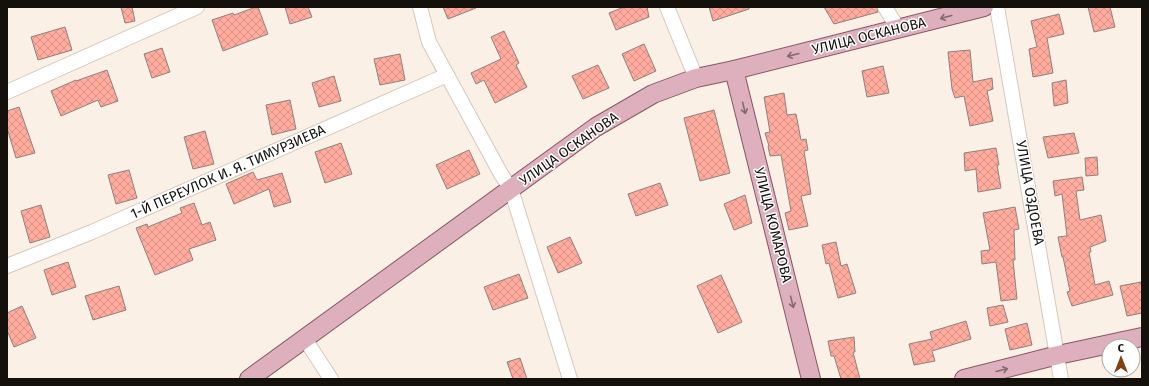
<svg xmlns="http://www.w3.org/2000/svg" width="1149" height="386" viewBox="0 0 1149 386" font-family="'Fira Sans',sans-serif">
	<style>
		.building { fill: url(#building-cross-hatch); stroke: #8f807e }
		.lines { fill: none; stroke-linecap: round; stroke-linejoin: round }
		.minor-casing { stroke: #d2c8bd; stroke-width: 16 }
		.major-casing { stroke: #895664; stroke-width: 20 }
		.minor { stroke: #fff; stroke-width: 14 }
		.major { stroke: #deb0be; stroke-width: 18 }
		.oneway { stroke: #83686e }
		.labels { text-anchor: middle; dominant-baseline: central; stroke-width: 3; stroke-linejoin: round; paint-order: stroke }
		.street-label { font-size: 14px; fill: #14110d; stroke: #fff }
	</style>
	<defs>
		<pattern id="building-cross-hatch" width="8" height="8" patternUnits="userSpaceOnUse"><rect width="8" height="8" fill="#ffab9d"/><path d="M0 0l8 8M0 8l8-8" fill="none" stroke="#da9286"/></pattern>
	</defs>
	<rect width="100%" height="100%" fill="#fbf0e5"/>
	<g class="building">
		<path d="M121,7H132L135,21L125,23Z"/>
		<path d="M256,7H258L268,34L223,51L212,20L233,13L234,15Z"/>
		<path d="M285,7H308L312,17L290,24Z"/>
		<path d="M443,7H476V8L448,19Z"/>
		<path d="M624,7H647L649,17L616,30L609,13Z"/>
		<path d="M709,7H749V9L713,21Z"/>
		<path d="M824,7H877L878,12L834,24Z"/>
		<path d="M1088,7H1110L1115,27L1094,32Z"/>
		<path d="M1059,14L1064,34L1047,38L1053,73L1033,77L1029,49L1037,47L1031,21Z"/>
		<path d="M65,27L72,50L38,60L31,37Z"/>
		<path d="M504,31L519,63L516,65L527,87L495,103L484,80L476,84L471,73L501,59L491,37Z"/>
		<path d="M644,44L656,71L634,81L622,54Z"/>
		<path d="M162,48L170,72L152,78L144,54Z"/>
		<path d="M970,50L973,82L992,78L993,89L987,91L993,121L970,126L964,96L955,98L952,89L948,52Z"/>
		<path d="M400,54L405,80L380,85L374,59Z"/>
		<path d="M598,65L609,88L583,99L572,76Z"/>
		<path d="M883,66L889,93L867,97L862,71Z"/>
		<path d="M107,70L118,101L101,107L98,100L61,116L51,91L76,80V81Z"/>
		<path d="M334,76L341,101L319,107L312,83Z"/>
		<path d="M1066,80L1068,103L1054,106L1052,83Z"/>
		<path d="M784,93L787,115L796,114L801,140L806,139L808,150L804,151L811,194L801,196L808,226L789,230L785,213L791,211L781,155L770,156L768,146H769L765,133L770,132L764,97Z"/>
		<path d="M290,100L296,129L272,135L266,105Z"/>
		<path d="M19,107L35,153L16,158L7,128V111Z"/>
		<path d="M714,110L730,173L700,181L684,118Z"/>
		<path d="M205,131L214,164L193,169L184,137Z"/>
		<path d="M1074,133L1079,153L1048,158L1043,137Z"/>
		<path d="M341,143L352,174L325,183L315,152Z"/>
		<path d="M996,148L999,165H997L1001,188L978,192L976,169L965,171L964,153Z"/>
		<path d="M469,150L480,174L447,189L436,165Z"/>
		<path d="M1097,157L1098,175L1086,176L1085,158Z"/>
		<path d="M129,170L137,198L116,204L108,175Z"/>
		<path d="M253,172L257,180L282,173L291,202L274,207L269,189L234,204L226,184Z"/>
		<path d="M1082,177L1084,190L1076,191L1080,220L1101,215L1106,241L1090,247L1091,252H1089L1095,285L1109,281L1113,295L1072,306L1067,292L1070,291L1063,257H1062L1058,237L1067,236L1062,194L1055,196L1053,181Z"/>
		<path d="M660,183L668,205L636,216L628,194Z"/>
		<path d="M745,195L752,223L734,230L724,204Z"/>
		<path d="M194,203L202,225L210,222L216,240L189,249L193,260L155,275L136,228L147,224L148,227L182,213L180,208Z"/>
		<path d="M41,205L50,237L30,243L21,211Z"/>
		<path d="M1015,207L1019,229L1014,230L1015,260H1013L1017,299L1001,301L996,262L982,264L981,251L990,250L983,213Z"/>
		<path d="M570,237L582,263L558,273L547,247Z"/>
		<path d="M836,242L841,266L847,264L856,293L838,298L829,263L826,264L822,245Z"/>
		<path d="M68,262L76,287L52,295L44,270Z"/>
		<path d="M519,274L528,298L493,310L484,287Z"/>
		<path d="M721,275L742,322L718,333L697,286Z"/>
		<path d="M1141,282L1142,288V313L1127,316L1120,286Z"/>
		<path d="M119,286L126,310L93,320L85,296Z"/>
		<path d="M1003,305L1008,322L990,326L987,308Z"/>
		<path d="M22,306L36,338L14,347L7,330V313Z"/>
		<path d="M966,321L971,339L932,351L935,361L914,365L909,344L932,339L930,332Z"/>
		<path d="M1027,323L1032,345L1010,350L1005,329Z"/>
		<path d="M854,337L855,352H853L860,379H841L834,356H831L828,341Z"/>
		<path d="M520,358L527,379H513L507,362Z"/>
	</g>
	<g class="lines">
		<g class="minor-casing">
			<g id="minor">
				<path d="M420,7L429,42L501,174L511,189L570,379"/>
				<path d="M667,7L696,78"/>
				<path d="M885,7L898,29"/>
				<path d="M997,7L1061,379"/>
				<path d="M7,92L197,7"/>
				<path d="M7,266L92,232L447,75"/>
				<path d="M305,339L331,379"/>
			</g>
		</g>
		<g class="major-casing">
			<g id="major">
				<path d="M734,70L811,379"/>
				<path d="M249,379L596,127L653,94L696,78L734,70L984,7"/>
				<path d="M964,379L1058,355L1142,337"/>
			</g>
		</g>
		<use href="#minor" class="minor"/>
		<use href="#major" class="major"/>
	</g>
	<defs><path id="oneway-shaft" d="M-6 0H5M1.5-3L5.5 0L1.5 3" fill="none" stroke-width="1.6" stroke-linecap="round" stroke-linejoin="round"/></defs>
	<g class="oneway">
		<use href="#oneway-shaft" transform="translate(946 17) rotate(165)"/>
		<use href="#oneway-shaft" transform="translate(793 55) rotate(166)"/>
		<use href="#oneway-shaft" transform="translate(744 108) rotate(76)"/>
		<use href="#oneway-shaft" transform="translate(792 302) rotate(76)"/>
		<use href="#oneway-shaft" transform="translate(1002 370) rotate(-14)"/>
	</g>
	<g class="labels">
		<g class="street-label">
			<text transform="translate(869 36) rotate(-14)">УЛИЦА ОСКАНОВА</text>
			<text transform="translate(569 149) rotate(-35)">УЛИЦА ОСКАНОВА</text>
			<text transform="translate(228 172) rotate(-24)">1-Й ПЕРЕУЛОК И. Я. ТИМУРЗИЕВА</text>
			<text transform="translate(1030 193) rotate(80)">УЛИЦА ОЗДОЕВА</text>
			<text transform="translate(773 225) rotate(76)">УЛИЦА КОМАРОВА</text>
		</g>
	</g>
	<rect width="1149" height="386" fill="none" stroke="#14110d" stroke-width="16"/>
	<g transform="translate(1121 358)"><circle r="19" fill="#ffffff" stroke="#a1a09e"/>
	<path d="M0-3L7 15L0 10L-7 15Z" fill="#83410f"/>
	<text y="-6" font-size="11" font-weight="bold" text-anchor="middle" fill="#14110d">С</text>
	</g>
</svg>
